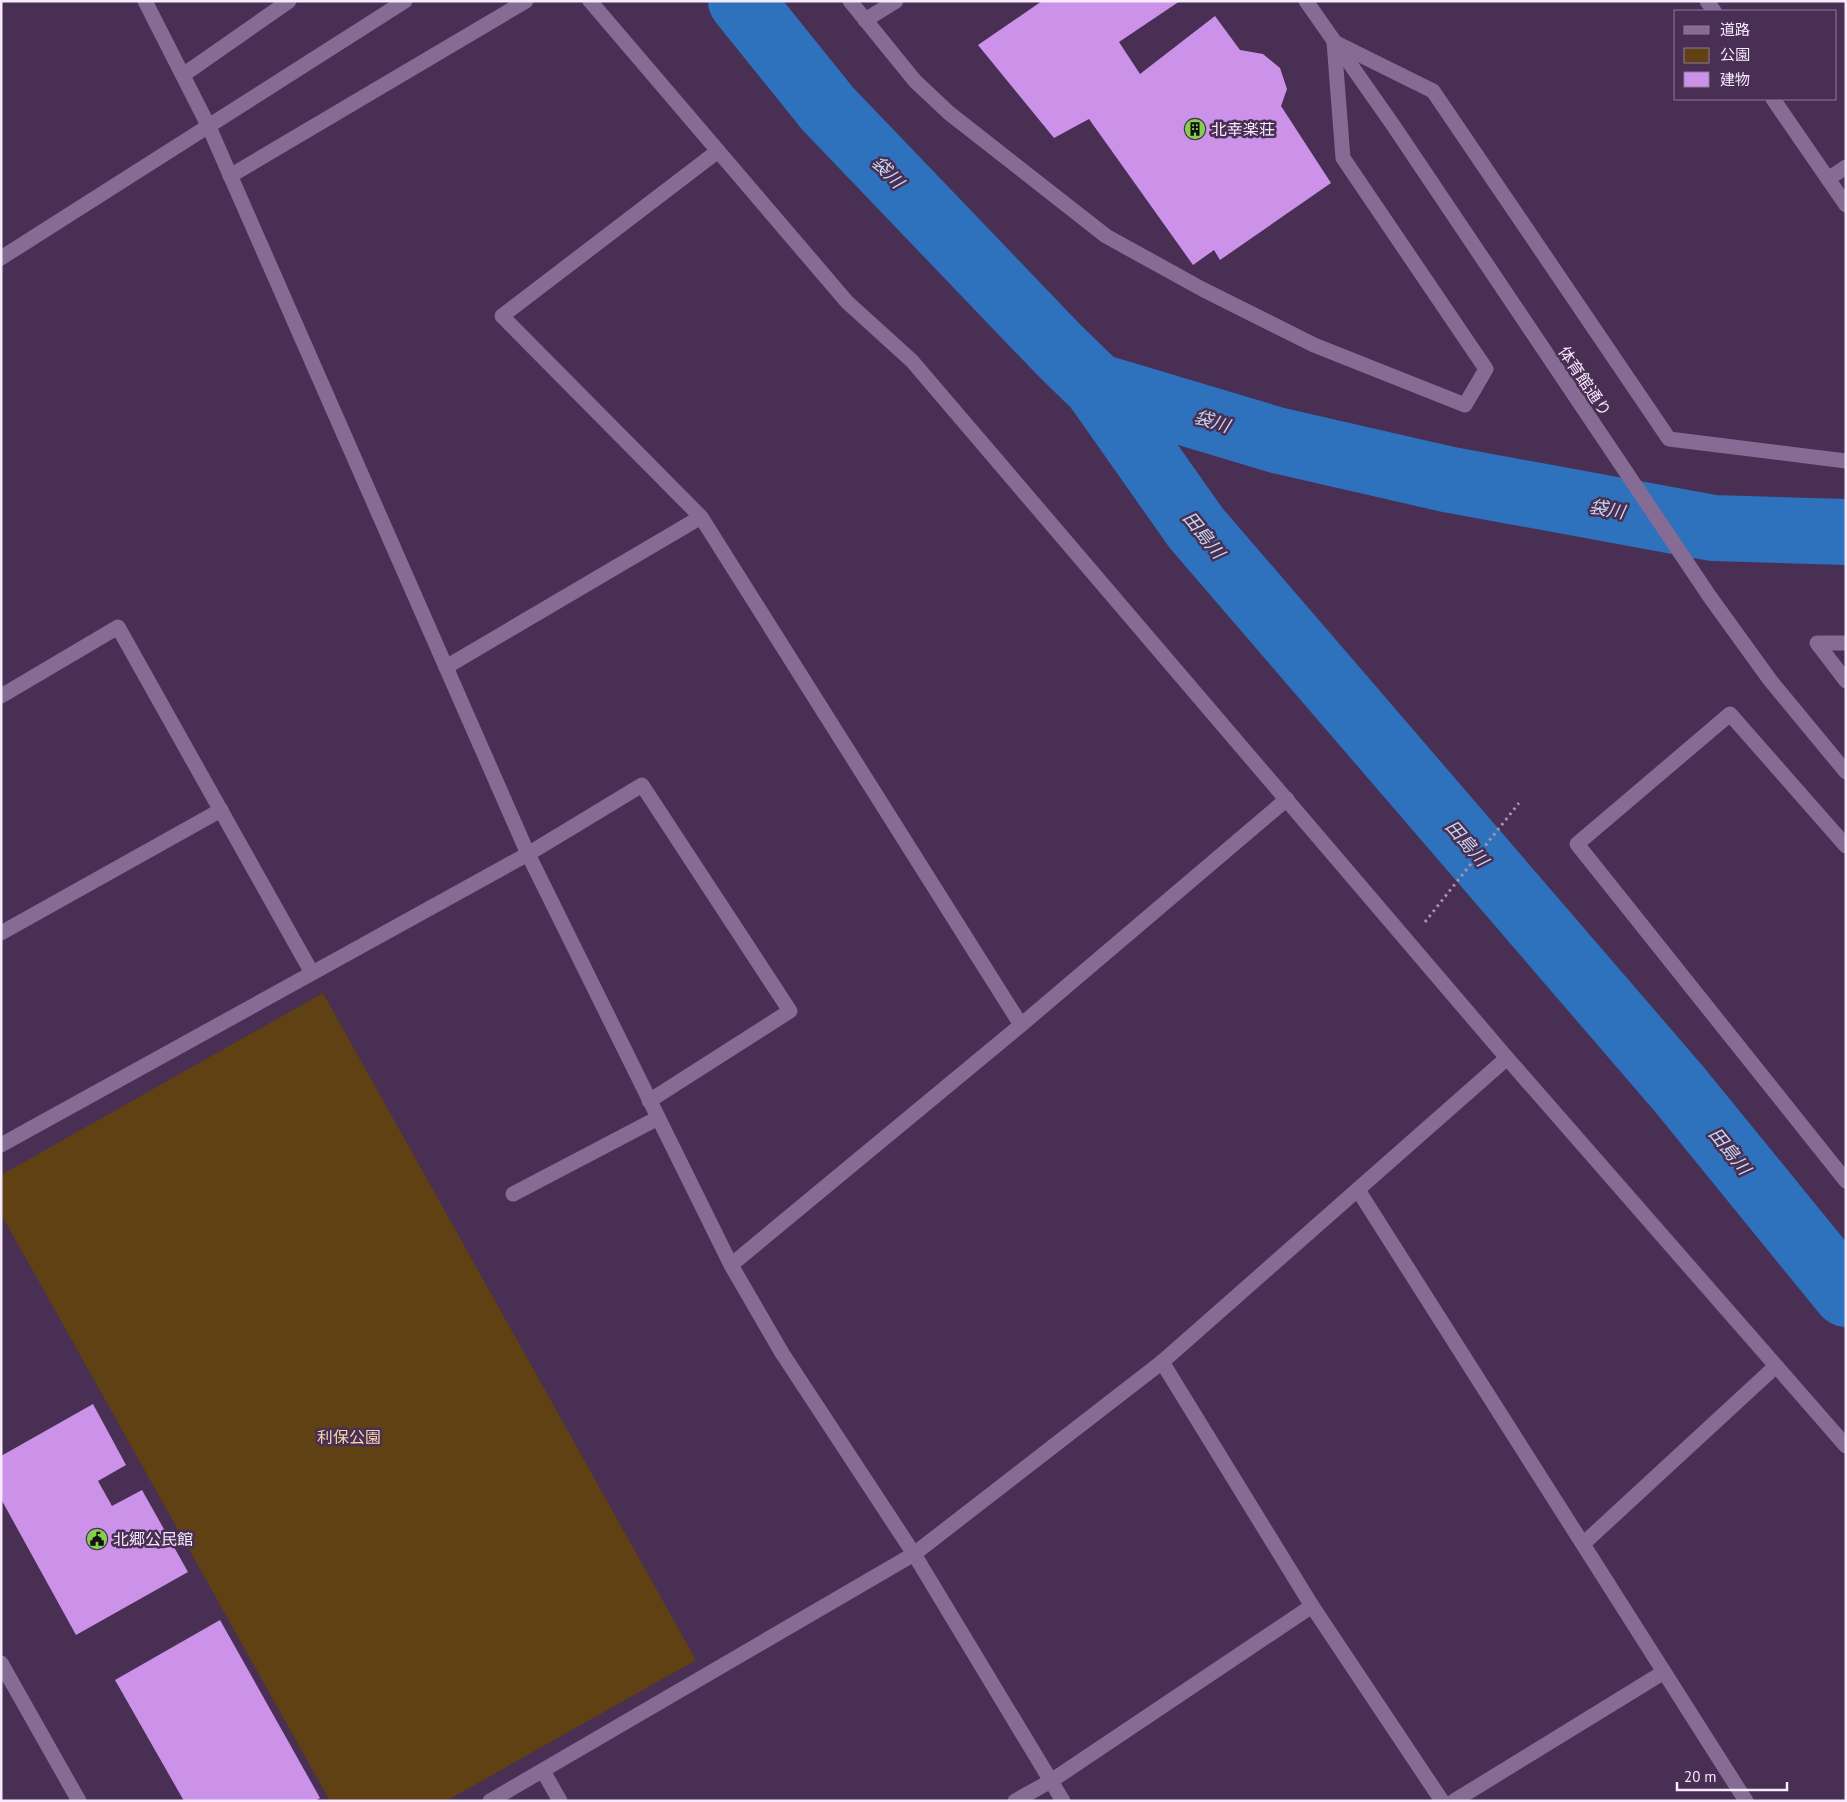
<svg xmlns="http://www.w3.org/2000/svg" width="1847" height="1802" viewBox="0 0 1847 1802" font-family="'PT Sans','Noto Sans JP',sans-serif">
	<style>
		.green { fill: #5f4113 }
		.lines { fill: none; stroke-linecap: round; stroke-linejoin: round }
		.river { stroke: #2e71bd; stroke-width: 66 }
		.building { fill: #cc91e9 }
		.path { stroke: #a694ae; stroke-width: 3; stroke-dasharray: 2.5 4; stroke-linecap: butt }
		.street { stroke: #866b94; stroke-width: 15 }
		.secondary { stroke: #866b94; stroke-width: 15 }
		.labels { text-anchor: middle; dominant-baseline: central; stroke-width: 5; stroke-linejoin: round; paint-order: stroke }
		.poi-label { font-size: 16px; fill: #f6eafc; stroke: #482f53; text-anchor: start }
		.street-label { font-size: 16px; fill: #f6eafc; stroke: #482f53 }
		.park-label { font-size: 16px; fill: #f8d7ac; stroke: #482f53 }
		.water-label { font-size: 18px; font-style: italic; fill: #c7d7ec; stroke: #482f53 }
	</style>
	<rect width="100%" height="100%" fill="#482f53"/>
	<path class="green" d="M323,993L696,1660L446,1801H330L1,1214V1175Z"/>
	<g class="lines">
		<g class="river">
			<path d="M741,1L828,109L1059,350L1096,386L1276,440L1446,479L1713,528L1846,532"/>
			<path d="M1096,386L1196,528L1679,1089L1846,1294"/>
		</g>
	</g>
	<g class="building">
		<path d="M1042,1H1180L1119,42L1140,74L1215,16L1240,50L1263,54L1280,68L1287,89L1281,106L1331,183L1220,260L1214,250L1193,265L1089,119L1054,138L978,45Z"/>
		<path d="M93,1404L126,1465L98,1481L112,1506L142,1490L188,1572L76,1635L1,1499V1456Z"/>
		<path d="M220,1620L320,1798L315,1801H184L115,1680Z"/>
	</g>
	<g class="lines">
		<path class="path" d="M1425,922L1519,803"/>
		<g class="street">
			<path d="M590,1L847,302L912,361L1507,1058L1846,1446"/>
			<path d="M850,1L915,81L949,113L1106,236L1202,289L1314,345L1465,405L1486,369L1343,158L1334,42"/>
			<path d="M1707,1L1714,11"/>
			<path d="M865,20L896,1"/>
			<path d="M1334,42L1433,91L1669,439L1846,461"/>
			<path d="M183,75L289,1"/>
			<path d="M1773,99L1846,205"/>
			<path d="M230,176L526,1"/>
			<path d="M1828,179L1846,167"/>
			<path d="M701,517L502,316L718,151"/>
			<path d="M1846,643H1817L1846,681"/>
			<path d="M446,667L701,517L1021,1025"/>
			<path d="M1,696L118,627L312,973"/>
			<path d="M1846,846L1730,714L1577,844L1846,1181"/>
			<path d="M1,933L221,810"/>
			<path d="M1,1145L528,854L642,785L790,1011L649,1101"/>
			<path d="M1358,1190L1746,1801"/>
			<path d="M513,1194L658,1118"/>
			<path d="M731,1265L1021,1025L1287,799"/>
			<path d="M782,1353L914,1554L1063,1801"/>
			<path d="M1162,1362L1312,1606L1442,1801"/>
			<path d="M1583,1544L1776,1366"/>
			<path d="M1,1663L79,1801"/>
			<path d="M543,1771L560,1801"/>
			<path d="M490,1801L914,1554L1162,1362L1507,1058"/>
			<path d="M1015,1801L1051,1781L1312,1606"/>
			<path d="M1454,1801L1664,1672"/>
		</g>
		<g class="secondary">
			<path d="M145,1L209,127L528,854L731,1265L782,1353"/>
			<path d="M1306,1L1393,125L1710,597L1770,680L1846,772"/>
			<path d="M1,258L405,1"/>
		</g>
	</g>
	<defs>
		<g id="building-disc" transform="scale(1.125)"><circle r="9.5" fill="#84cf4d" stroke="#482f53"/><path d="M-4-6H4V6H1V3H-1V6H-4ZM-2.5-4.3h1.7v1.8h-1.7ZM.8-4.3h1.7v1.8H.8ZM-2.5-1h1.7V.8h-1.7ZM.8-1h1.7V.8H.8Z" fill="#111"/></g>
		<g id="civic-disc" transform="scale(1.125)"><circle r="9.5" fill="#84cf4d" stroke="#482f53"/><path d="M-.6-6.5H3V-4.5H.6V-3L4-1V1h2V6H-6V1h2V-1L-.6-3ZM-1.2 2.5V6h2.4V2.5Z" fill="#111"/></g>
	</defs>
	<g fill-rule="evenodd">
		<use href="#building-disc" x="1195" y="129"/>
		<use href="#civic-disc" x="97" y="1539"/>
	</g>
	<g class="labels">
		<g class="poi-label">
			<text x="1211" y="129">北幸楽荘</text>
			<text x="113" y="1539">北郷公民館</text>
		</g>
		<g class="street-label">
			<text transform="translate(1585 381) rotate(56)">体育館通り</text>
		</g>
		<g class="park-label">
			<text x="349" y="1437">利保公園</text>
		</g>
		<g class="water-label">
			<text transform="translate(888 172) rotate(46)">袋川</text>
			<text transform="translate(1212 421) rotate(17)">袋川</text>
			<text transform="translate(1607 509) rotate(10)">袋川</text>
			<text transform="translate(1204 535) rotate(51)">田島川</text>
			<text transform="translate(1467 843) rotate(49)">田島川</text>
			<text transform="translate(1730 1151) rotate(51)">田島川</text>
		</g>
	</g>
	<rect width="1847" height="1802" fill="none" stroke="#f6eafc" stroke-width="5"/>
	<rect x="1674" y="10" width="162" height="90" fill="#482f53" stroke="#8e7a97"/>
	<rect x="1684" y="26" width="25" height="8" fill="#866b94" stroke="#8e7a97"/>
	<text x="1720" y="35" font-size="15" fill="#f6eafc">道路</text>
	<rect x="1684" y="48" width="25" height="15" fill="#5f4113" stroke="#8e7a97"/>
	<text x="1720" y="60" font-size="15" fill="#f6eafc">公園</text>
	<rect x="1684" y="72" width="25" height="15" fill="#cc91e9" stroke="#8e7a97"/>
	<text x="1720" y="85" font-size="15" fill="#f6eafc">建物</text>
	<path d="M1677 1782v8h110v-8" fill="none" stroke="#f6eafc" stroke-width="2.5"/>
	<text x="1684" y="1782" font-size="15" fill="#f6eafc" stroke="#482f53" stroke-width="4" paint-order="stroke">20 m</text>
</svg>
